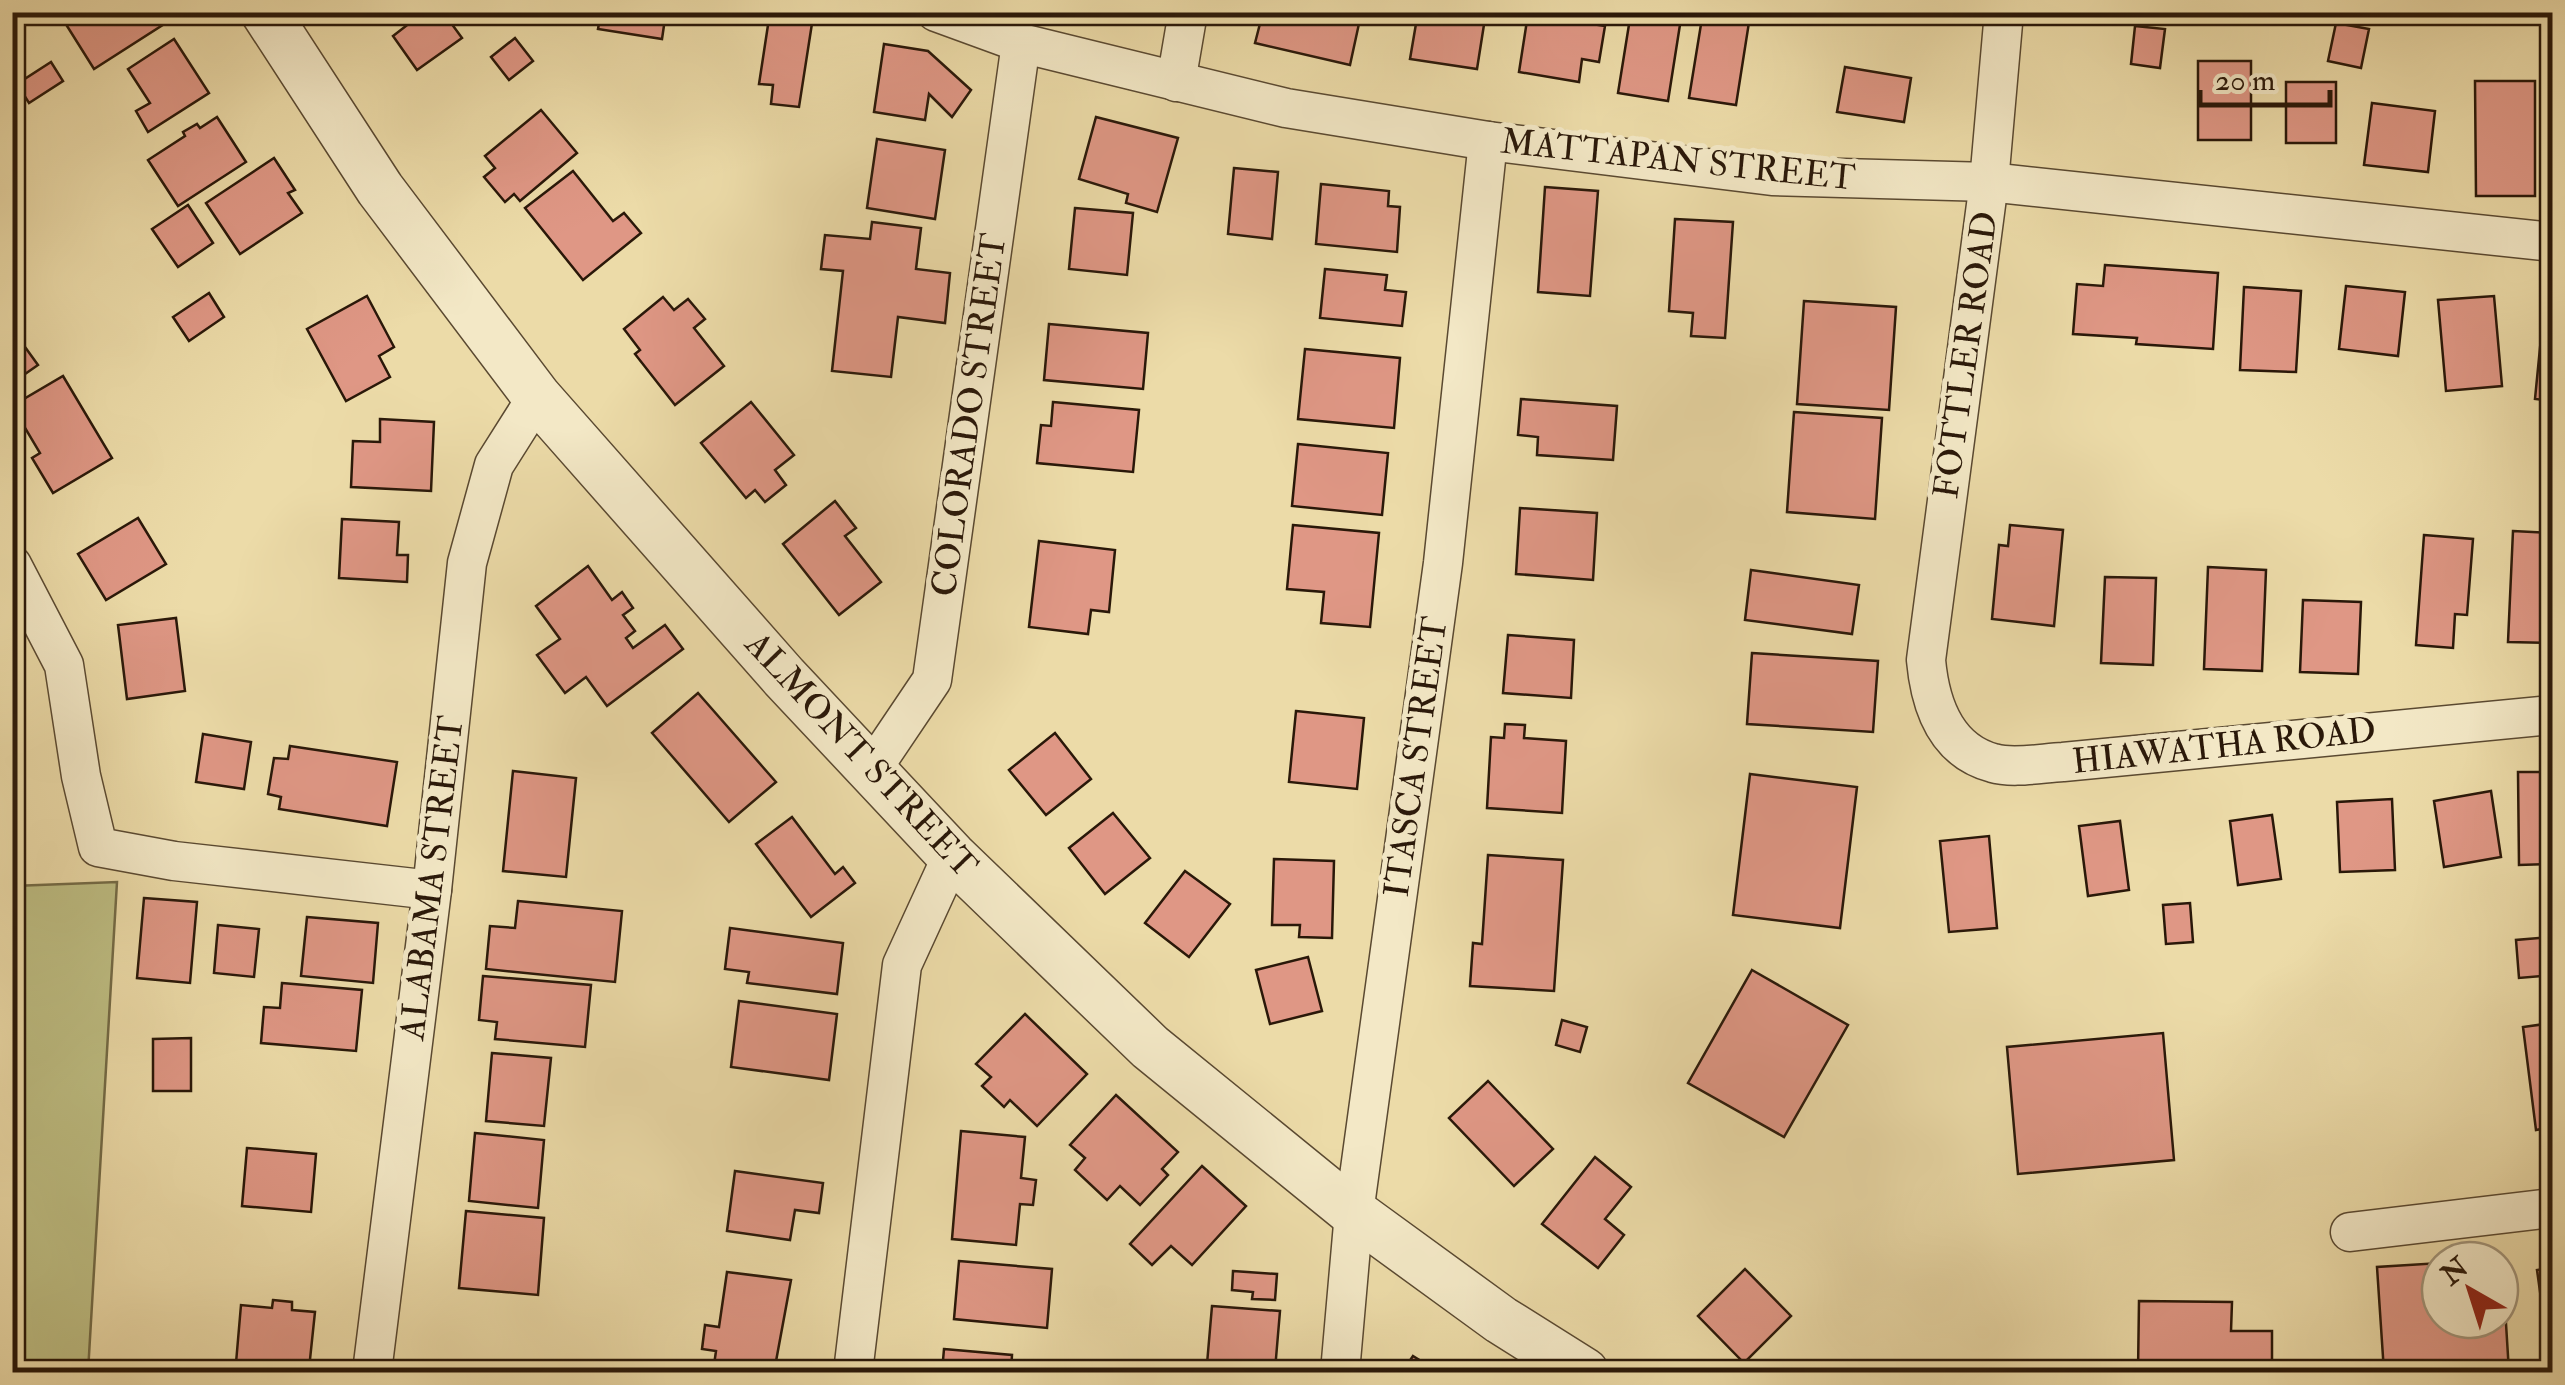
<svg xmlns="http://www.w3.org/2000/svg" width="2565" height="1385" viewBox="0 0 2565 1385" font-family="'IM FELL Double Pica',serif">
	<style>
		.green { fill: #bebe83; stroke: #746b46; stroke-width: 2.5 }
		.building { fill: #df9785; stroke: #2a1809; stroke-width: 2.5 }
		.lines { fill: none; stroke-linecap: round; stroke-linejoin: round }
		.minor-casing { stroke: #5a4931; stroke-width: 41 }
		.tertiary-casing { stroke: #5a4931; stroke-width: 51 }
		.minor { stroke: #f3e8c6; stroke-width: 38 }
		.tertiary { stroke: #f3e8c6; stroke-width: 48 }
		.labels { text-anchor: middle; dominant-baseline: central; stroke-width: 10; stroke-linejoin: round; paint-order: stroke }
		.street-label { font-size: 35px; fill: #2a1809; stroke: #f3e8c6 }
	</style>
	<rect width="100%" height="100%" fill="#ecdba8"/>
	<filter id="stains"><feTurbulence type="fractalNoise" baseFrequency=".002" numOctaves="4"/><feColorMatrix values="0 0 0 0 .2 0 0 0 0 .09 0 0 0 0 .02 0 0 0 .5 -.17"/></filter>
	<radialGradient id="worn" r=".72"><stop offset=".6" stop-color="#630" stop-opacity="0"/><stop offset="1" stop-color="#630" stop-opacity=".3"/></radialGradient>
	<path class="green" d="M117,882L88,1372H13V886Z"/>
	<g class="building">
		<path d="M70,12H168L172,19L94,69L62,18Z"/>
		<path d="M424,12H443L462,38L417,70L393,36Z"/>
		<path d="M601,12H666L662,39L598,29Z"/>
		<path d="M770,12L813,17L799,107L771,104L773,85L759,84Z"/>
		<path d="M1263,12H1332L1360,19L1350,65L1255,43Z"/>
		<path d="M1418,12H1486L1477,69L1410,59Z"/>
		<path d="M1631,12H1682L1668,101L1618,93Z"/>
		<path d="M1703,12L1750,16L1736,105L1689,98Z"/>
		<path d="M1528,14L1605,26L1599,62L1582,59L1579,82L1519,72Z"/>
		<path d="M2336,23L2369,29L2361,68L2328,61Z"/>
		<path d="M2135,26L2165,29L2160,68L2131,64Z"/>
		<path d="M515,38L533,61L509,80L491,57Z"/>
		<path d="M174,39L209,93L148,132L136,111L150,103L128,69Z"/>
		<path d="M884,44L928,51L971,90L952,117L929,94L925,120L874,112Z"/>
		<rect x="2198" y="61" width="53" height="79"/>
		<path d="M51,62L63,81L29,103L17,84Z"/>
		<path d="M1845,67L1911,78L1904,122L1837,112Z"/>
		<path d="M2475,81H2535V196H2476Z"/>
		<rect x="2286" y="82" width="50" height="61"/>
		<path d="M2372,103L2435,111L2428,172L2364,165Z"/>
		<path d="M541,110L577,153L520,201L514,194L505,202L484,177L495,168L485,156Z"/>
		<path d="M217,117L246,162L178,206L148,160L185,136L183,132L197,124L200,128Z"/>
		<path d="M1096,117L1178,138L1157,212L1126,203L1128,194L1079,179Z"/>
		<path d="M877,139L945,150L935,219L867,208Z"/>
		<path d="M274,158L295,190L288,193L302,213L240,254L206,203Z"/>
		<path d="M1234,168L1278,172L1272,239L1228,234Z"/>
		<path d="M573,171L613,221L624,213L641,233L583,280L525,208Z"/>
		<path d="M1321,184L1389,191L1388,206L1400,207L1397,252L1316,244Z"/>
		<path d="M1545,187L1598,191L1590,296L1538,292Z"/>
		<path d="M188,205L213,243L178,267L152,229Z"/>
		<path d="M1075,208L1133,213L1127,275L1069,269Z"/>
		<path d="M1675,219L1733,222L1725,338L1691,336L1693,313L1669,311Z"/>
		<path d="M872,222L921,228L916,269L950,273L945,323L898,317L891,377L832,371L843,271L821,269L825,235L870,239Z"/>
		<path d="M2105,265L2218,273L2213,349L2136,344L2137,338L2073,334L2077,284L2103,286Z"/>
		<path d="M1325,269L1387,275L1385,290L1406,292L1402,326L1320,318Z"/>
		<path d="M2346,286L2405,292L2398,356L2339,349Z"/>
		<path d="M2244,287L2301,291L2296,372L2240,370Z"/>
		<path d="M209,293L224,317L189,341L173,317Z"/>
		<path d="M367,296L394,347L379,356L390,377L346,401L307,329Z"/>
		<path d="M2494,296L2502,386L2446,391L2438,300Z"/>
		<path d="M663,297L674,310L688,299L705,319L694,328L724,366L675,405L635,354L640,350L624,329Z"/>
		<path d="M1804,301L1896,307L1889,410L1797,404Z"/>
		<path d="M2544,307L2552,308V401L2535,399Z"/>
		<path d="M1049,324L1148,333L1143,389L1044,380Z"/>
		<path d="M12,329L38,365L12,383Z"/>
		<path d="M1305,349L1400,358L1394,428L1298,419Z"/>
		<path d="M63,376L112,458L53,493L32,458L40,453L12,406Z"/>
		<path d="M1521,399L1617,406L1613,460L1537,455L1538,437L1518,435Z"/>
		<path d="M751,402L794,455L775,470L786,485L765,502L755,490L746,498L701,443Z"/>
		<path d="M1053,402L1139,410L1133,472L1037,463L1041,425L1051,426Z"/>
		<path d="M1794,412L1882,418L1875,519L1787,512Z"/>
		<path d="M380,419L434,422L431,491L351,487L353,441L380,442Z"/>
		<path d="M1298,444L1388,453L1382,515L1292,506Z"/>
		<path d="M835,501L856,528L845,536L881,582L839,615L783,544Z"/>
		<path d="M1520,508L1597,513L1593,580L1516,574Z"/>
		<path d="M138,518L166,564L106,600L78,554Z"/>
		<path d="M342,519L399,522L397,555H408L407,582L339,578Z"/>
		<path d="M1293,525L1379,533L1370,627L1321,623L1324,592L1287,589Z"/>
		<path d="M2010,525L2063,530L2054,626L1992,619L1999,545L2008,546Z"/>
		<path d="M2513,531L2552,533V643L2508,642Z"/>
		<path d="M2424,535L2473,539L2467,615L2455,614L2453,648L2416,645Z"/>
		<path d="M1039,541L1115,550L1109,612L1091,610L1088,634L1029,627Z"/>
		<path d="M588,566L612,600L622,592L633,608L623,615L635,631L626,638L633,648L665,625L683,649L607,706L586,677L565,693L537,655L560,639L536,606Z"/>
		<path d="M2208,567L2266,570L2262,671L2204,669Z"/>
		<path d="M1751,570L1859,585L1852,634L1745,620Z"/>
		<path d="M2105,577L2156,578L2153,665L2101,663Z"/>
		<path d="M2303,600L2361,602L2358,674L2300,672Z"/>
		<path d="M176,618L185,691L127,699L118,625Z"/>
		<path d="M1508,635L1574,640L1571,698L1503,693Z"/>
		<path d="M1752,653L1878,661L1873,732L1747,724Z"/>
		<path d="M698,693L776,782L729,822L652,733Z"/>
		<path d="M1296,711L1364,718L1357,789L1289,782Z"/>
		<path d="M1505,724L1525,725L1524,738L1566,741L1562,813L1487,808L1491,737L1504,738Z"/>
		<path d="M1055,733L1091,779L1046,815L1009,770Z"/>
		<path d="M203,734L251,742L244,789L196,782Z"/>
		<path d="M290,746L397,762L387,826L279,809L281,797L268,794L274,758L288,759Z"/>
		<path d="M513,771L576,778L566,877L503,871Z"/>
		<path d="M2518,772H2552V864L2519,865Z"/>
		<path d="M1750,774L1857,787L1840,928L1733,915Z"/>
		<path d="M2491,791L2501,857L2444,867L2434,801Z"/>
		<path d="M2392,799L2395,870L2340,872L2337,802Z"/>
		<path d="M1113,813L1150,858L1105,894L1069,848Z"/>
		<path d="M2272,815L2281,879L2238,885L2230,821Z"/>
		<path d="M792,817L835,874L843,867L855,883L811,917L756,844Z"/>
		<path d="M2120,821L2129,890L2088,896L2079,826Z"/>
		<path d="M1989,836L1997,928L1949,932L1940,841Z"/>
		<path d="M1488,855L1563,860L1554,991L1470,986L1473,943L1482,944Z"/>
		<path d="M1274,859L1334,861L1332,938L1299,937L1300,925H1272Z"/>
		<path d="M1185,871L1230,904L1189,957L1145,923Z"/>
		<path d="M144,898L197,902L190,983L137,978Z"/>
		<path d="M518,901L622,911L615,982L486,969L490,926L515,928Z"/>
		<path d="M2190,903L2193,942L2166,944L2163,905Z"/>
		<path d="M307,917L378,923L373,983L301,976Z"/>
		<path d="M218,925L259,929L254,977L214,973Z"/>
		<path d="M730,928L843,943L837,994L747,983L749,972L725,969Z"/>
		<path d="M2552,937V975L2519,978L2516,940Z"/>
		<path d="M1308,957L1322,1011L1270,1024L1256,970Z"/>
		<path d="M1752,970L1848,1025L1784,1137L1688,1083Z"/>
		<path d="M483,976L591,985L585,1047L495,1039L497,1022L479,1020Z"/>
		<path d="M282,983L362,990L356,1051L261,1043L264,1007L280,1008Z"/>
		<path d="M739,1001L837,1014L829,1080L731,1067Z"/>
		<path d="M1025,1014L1087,1074L1037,1126L1010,1100L1004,1107L982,1086L991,1077L976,1064Z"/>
		<path d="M1562,1020L1587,1027L1580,1052L1556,1045Z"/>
		<path d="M2552,1023V1127L2536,1130L2523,1027Z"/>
		<path d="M2163,1033L2174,1160L2018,1174L2007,1047Z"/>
		<path d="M191,1038V1091H153V1039Z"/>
		<path d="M492,1053L551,1058L544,1126L486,1121Z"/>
		<path d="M1488,1081L1553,1149L1514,1186L1449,1118Z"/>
		<path d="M1116,1095L1178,1152L1162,1169L1168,1175L1140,1205L1120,1186L1107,1200L1075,1170L1085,1158L1070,1145Z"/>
		<path d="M961,1131L1025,1137L1021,1178L1036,1180L1033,1205L1020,1204L1016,1245L952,1239Z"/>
		<path d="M475,1133L544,1140L538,1208L469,1201Z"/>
		<path d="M247,1148L316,1154L311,1212L242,1206Z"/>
		<path d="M1595,1157L1631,1187L1605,1219L1624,1235L1598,1268L1542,1224Z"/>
		<path d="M1202,1166L1246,1206L1192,1265L1171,1246L1152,1265L1130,1244Z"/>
		<path d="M735,1171L823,1183L819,1213L795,1210L790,1240L727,1231Z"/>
		<path d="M466,1211L544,1218L538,1295L459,1288Z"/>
		<path d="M2502,1259L2509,1372H2384L2377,1267L2440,1263V1320H2500V1260H2484Z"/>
		<path d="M959,1261L1052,1269L1047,1328L954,1319Z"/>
		<path d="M2552,1268V1341L2547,1342L2537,1270Z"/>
		<path d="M1745,1269L1791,1316L1744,1363L1698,1316Z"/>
		<path d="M1233,1271L1277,1274L1275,1300L1252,1299L1253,1292L1232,1290Z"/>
		<path d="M727,1272L791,1280L774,1372L714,1365L716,1351L702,1349L705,1325L719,1327Z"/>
		<path d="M273,1300L292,1302V1310L315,1312L309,1369L236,1363L241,1305L272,1308Z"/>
		<path d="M2139,1301L2232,1302L2231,1331H2272V1372H2138Z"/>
		<path d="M1212,1306L1280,1311L1275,1370L1207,1364Z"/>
		<path d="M944,1349L1012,1355L1011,1372H942Z"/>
		<path d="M1413,1356L1439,1372H1402Z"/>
	</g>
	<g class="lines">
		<g class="minor-casing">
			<g id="minor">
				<path d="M936,12L1021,43L1286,108L1488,141L1772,176L1989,182L2552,242"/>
				<path d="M2004,12L1989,182L1926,660C1930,704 1945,750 1993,763C2013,769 2042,763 2063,762L2552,715"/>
				<path d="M1176,82L1188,12"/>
				<path d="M12,565L64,665L81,776L98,847L174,861L432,890"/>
				<path d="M872,769L932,680L1021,43"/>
				<path d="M2350,1232L2552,1208"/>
				<path d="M372,1372L432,890L467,563L494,465L537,397"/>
				<path d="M853,1372L902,965L952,856"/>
				<path d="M1340,1372L1354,1213L1443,563L1488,141"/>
			</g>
		</g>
		<g class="tertiary-casing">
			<path id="tertiary" d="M265,12L380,189L537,397L784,677L952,856L1150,1047L1354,1213L1501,1320L1584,1372"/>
		</g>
		<use href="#minor" class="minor"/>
		<use href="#tertiary" class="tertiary"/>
	</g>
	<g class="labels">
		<g class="street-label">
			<text transform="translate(1678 160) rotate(6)">MATTAPAN STREET</text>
			<text transform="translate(1966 355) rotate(-82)">FOTTLER ROAD</text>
			<text transform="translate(969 415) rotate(-82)">COLORADO STREET</text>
			<text transform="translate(2224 746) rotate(-6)">HIAWATHA ROAD</text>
			<text transform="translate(861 755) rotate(47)">ALMONT STREET</text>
			<text transform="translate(1416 757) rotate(-82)">ITASCA STREET</text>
			<text transform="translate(432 878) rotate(-83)">ALABAMA STREET</text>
		</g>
	</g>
	<rect width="2565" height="1385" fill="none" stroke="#ecdba8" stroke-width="50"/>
	<rect x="15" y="15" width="2535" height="1355" fill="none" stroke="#2a1809" stroke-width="5"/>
	<rect x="25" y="25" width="2515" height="1335" fill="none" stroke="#2a1809" stroke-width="2.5"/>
	<g transform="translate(2470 1290) rotate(321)"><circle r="48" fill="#f3e8c6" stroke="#a3957a" stroke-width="2.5"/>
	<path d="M0-8L18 38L0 25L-18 38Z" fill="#8f2418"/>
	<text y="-15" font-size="28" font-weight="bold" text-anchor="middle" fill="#2a1809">N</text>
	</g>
	<path d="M2200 90v15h130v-15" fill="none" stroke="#2a1809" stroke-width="5"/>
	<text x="2215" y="90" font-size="30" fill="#2a1809" stroke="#f3e8c6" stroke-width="8" paint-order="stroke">20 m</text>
	<rect width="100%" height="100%" filter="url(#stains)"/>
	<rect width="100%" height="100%" fill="url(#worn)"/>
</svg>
